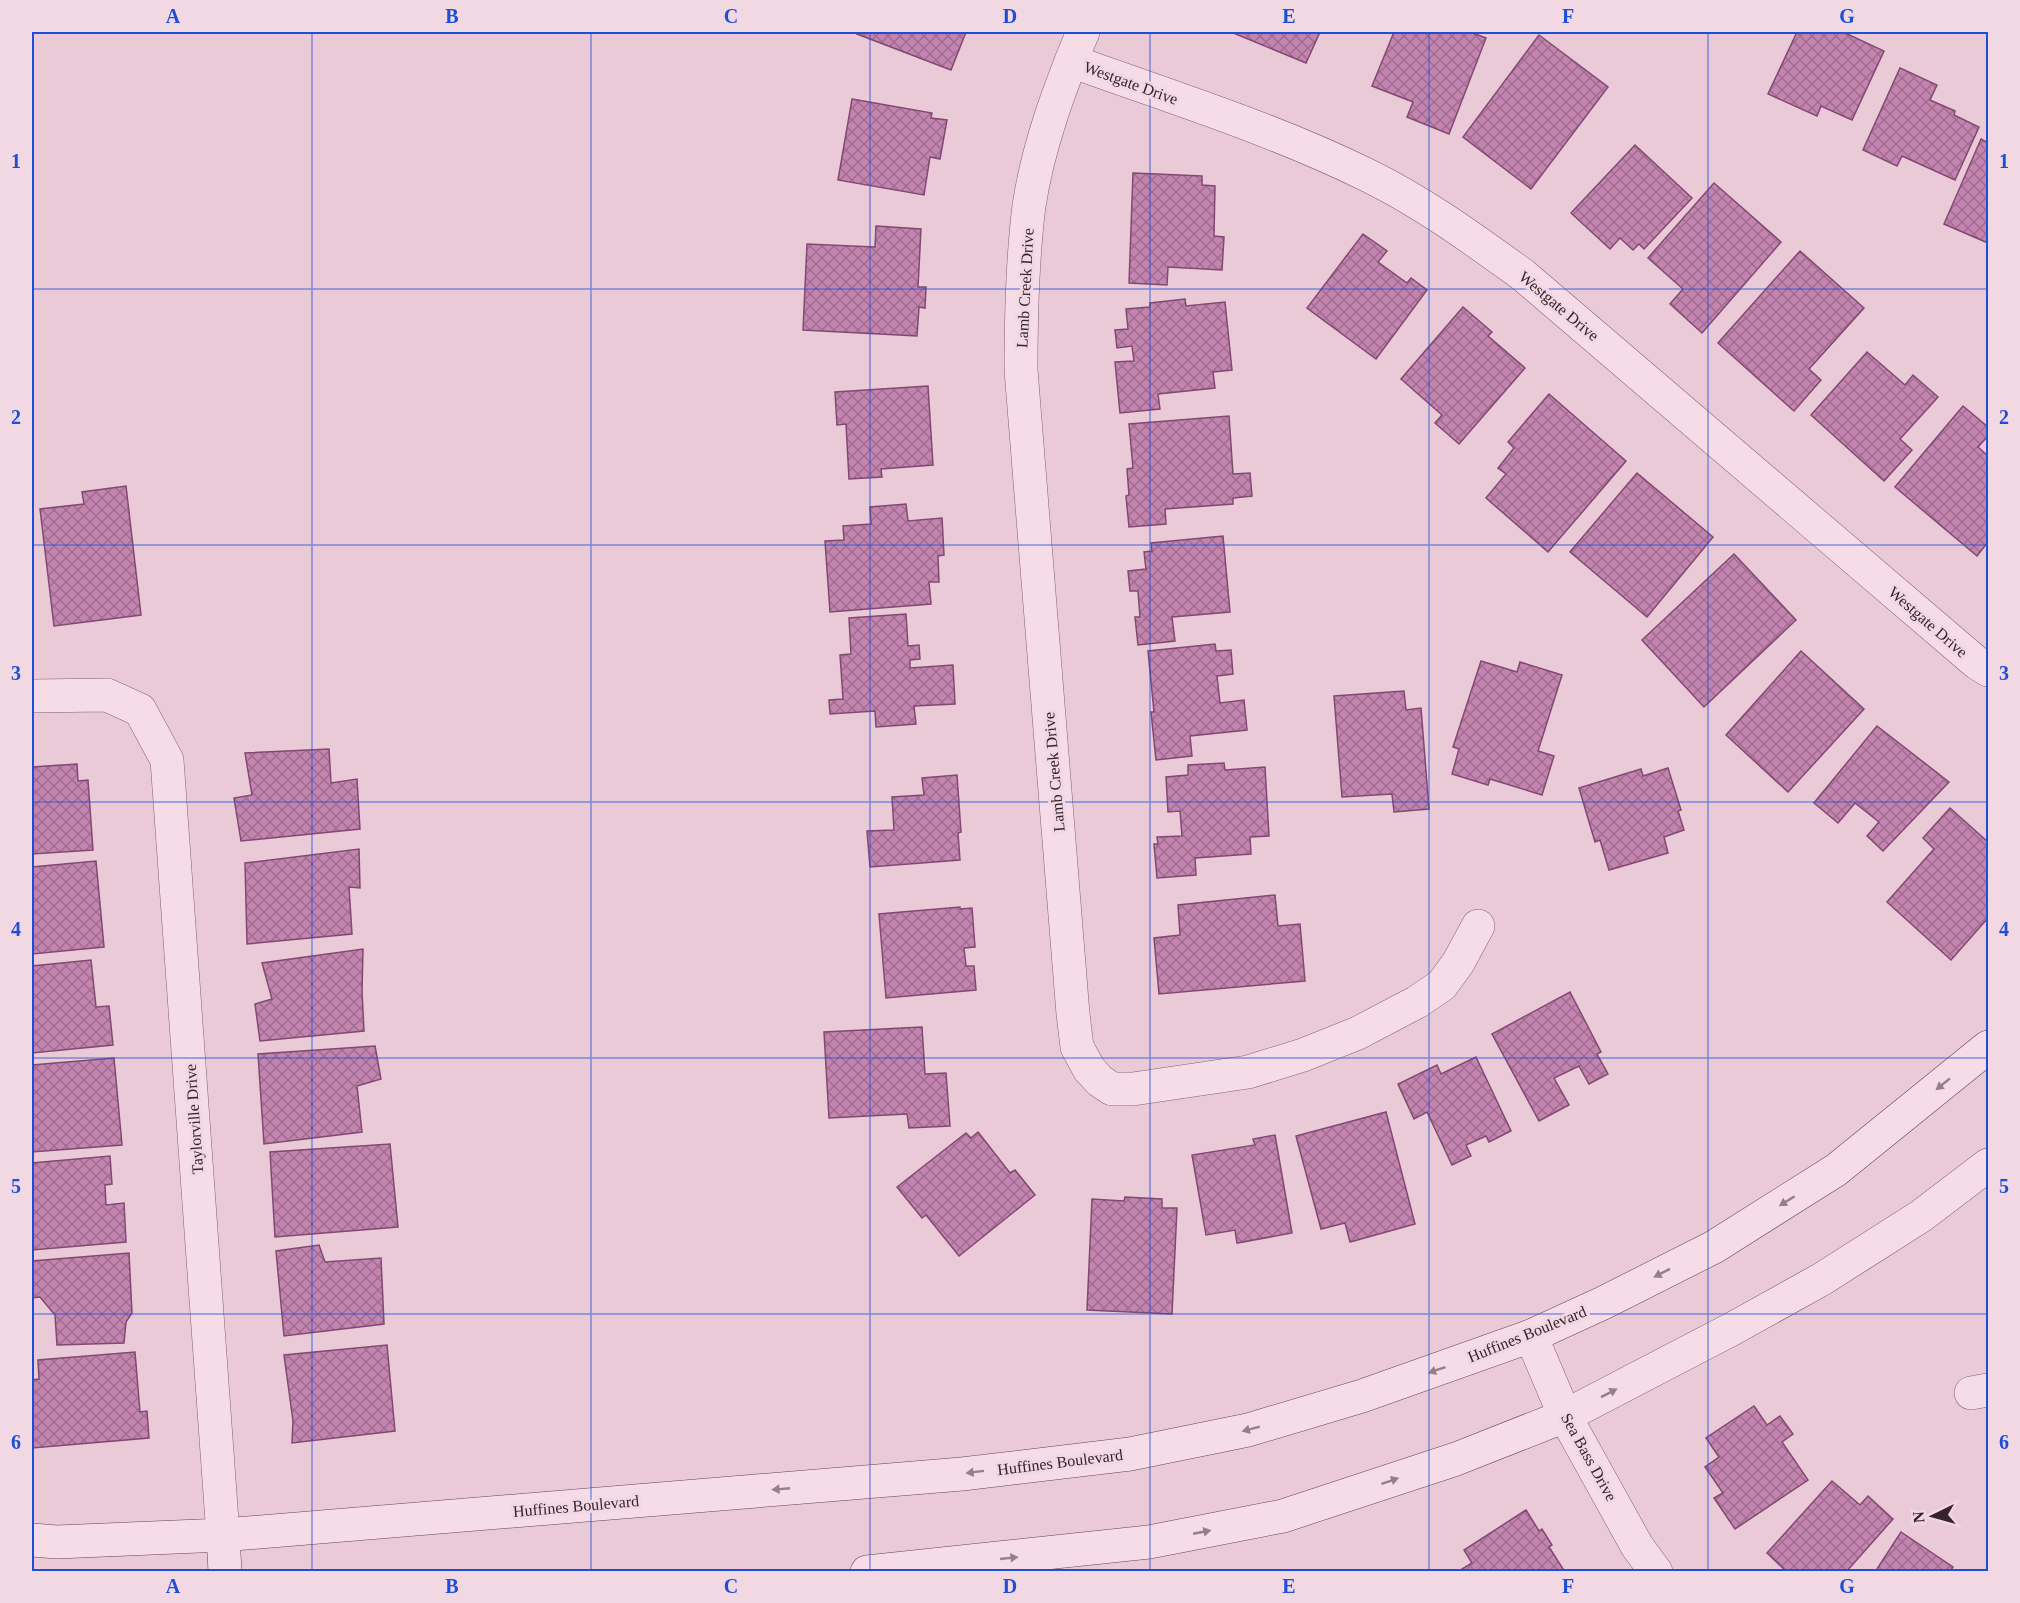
<svg xmlns="http://www.w3.org/2000/svg" width="2020" height="1603" viewBox="0 0 2020 1603" font-family="Georgia,serif">
	<style>
		.building { fill: url(#building-cross-hatch); stroke: #814971; stroke-width: 1.5 }
		.lines { fill: none; stroke-linecap: round; stroke-linejoin: round }
		.street-casing { stroke: #856075; stroke-width: 34 }
		.secondary-casing { stroke: #674358; stroke-width: 34 }
		.street { stroke: #f5dce6; stroke-width: 33 }
		.secondary { stroke: #f5dce6; stroke-width: 33 }
		.oneway { fill: #967f8a }
		.grid { fill: none; stroke: #1d4ed8; stroke-width: 1.5; stroke-opacity: 0.55 }
		.labels { text-anchor: middle; dominant-baseline: central; stroke-width: 6; stroke-linejoin: round; paint-order: stroke }
		.street-label { font-size: 16px; fill: #37222f; stroke: #f2d8e3 }
		.neatline { fill: none; stroke: #1d4ed8; stroke-width: 2 }
		.grid-label { font-size: 20px; text-anchor: middle; font-weight: bold; fill: #1d4ed8 }
	</style>
	<defs>
		<pattern id="building-cross-hatch" width="8" height="8" patternUnits="userSpaceOnUse" patternTransform="scale(1.5)"><rect width="8" height="8" fill="#c484b0"/><path d="M0 0l8 8M0 8l8-8" fill="none" stroke="#a06c90"/></pattern>
	</defs>
	<rect width="100%" height="100%" fill="#eacad7"/>
	<g class="building">
		<path d="M858,32H966L951,70L857,34Z"/>
		<path d="M1231,32H1320L1306,63Z"/>
		<path d="M1394,32H1470L1486,38L1449,134L1407,117L1413,102L1372,86Z"/>
		<path d="M1797,32H1843L1884,51L1852,120L1821,106L1817,116L1768,94Z"/>
		<path d="M1539,35L1608,87L1531,189L1463,137Z"/>
		<path d="M1900,68L1937,85L1930,100L1955,111L1954,115L1979,127L1955,180L1902,156L1897,166L1863,150Z"/>
		<path d="M852,99L932,113L931,118L947,120L940,159L930,157L924,195L838,180Z"/>
		<path d="M1981,139L1988,143V243L1944,224Z"/>
		<path d="M1635,145L1692,198L1644,249L1639,244L1633,250L1620,238L1610,249L1571,213Z"/>
		<path d="M1133,173L1202,176V185L1215,186L1214,236L1224,237L1222,270L1168,267L1167,285L1129,283Z"/>
		<path d="M1714,183L1781,242L1702,333L1670,304L1683,289L1648,258Z"/>
		<path d="M876,226L921,229L918,287H926L925,308L919,307L917,336L803,330L807,244L875,247Z"/>
		<path d="M1363,234L1387,251L1378,262L1407,283L1411,278L1427,290L1376,359L1307,308Z"/>
		<path d="M1800,251L1864,308L1809,369L1821,380L1794,411L1718,343Z"/>
		<path d="M1185,299L1186,306L1225,302L1232,370L1213,372L1215,388L1158,394L1160,409L1120,413L1115,362L1134,361L1132,346L1117,348L1115,330L1128,329L1126,309L1150,307V303Z"/>
		<path d="M1463,307L1492,332L1488,336L1525,368L1459,444L1435,423L1442,415L1401,379Z"/>
		<path d="M1867,352L1905,385L1913,375L1938,397L1900,439L1912,450L1884,481L1811,415Z"/>
		<path d="M928,386L933,465L881,469L882,477L849,479L846,424L837,425L835,392Z"/>
		<path d="M1549,394L1626,461L1548,552L1486,498L1506,474L1498,468L1514,448L1508,442Z"/>
		<path d="M1963,406L1988,427V436L1978,447L1988,456V542L1977,556L1895,487Z"/>
		<path d="M1229,416L1233,474L1250,473L1252,496L1233,498V504L1165,509L1166,524L1129,527L1126,496L1129,495L1127,469L1133,468L1129,424Z"/>
		<path d="M1637,473L1713,537L1647,617L1570,552Z"/>
		<path d="M126,486L141,615L54,626L40,509L84,504L82,492Z"/>
		<path d="M906,504L908,521L942,518L944,555L938,556L939,582H929L931,604L830,612L825,541L844,540L843,526L871,524L870,507Z"/>
		<path d="M1223,536L1230,612L1172,617L1175,641L1138,645L1135,617H1140L1138,591H1130L1128,571L1146,569L1144,552L1152,551L1151,543Z"/>
		<path d="M1734,554L1796,620L1704,707L1642,640Z"/>
		<path d="M906,614L908,646L919,645L920,659L910,660V668L953,665L955,704L914,706L916,724L876,727L875,711L830,714L829,700L843,699L840,655L851,654L849,618Z"/>
		<path d="M1215,644L1216,651L1231,650L1233,674L1217,676L1220,703L1244,700L1247,730L1190,736L1192,756L1156,760L1151,712H1154L1148,651Z"/>
		<path d="M1801,651L1864,709L1788,792L1726,735Z"/>
		<path d="M1481,661L1517,672L1520,662L1562,675L1538,751L1554,756L1542,795L1490,779L1488,785L1452,774L1459,749L1453,747Z"/>
		<path d="M1404,691L1406,710L1421,708L1429,809L1394,812L1392,794L1342,797L1334,696Z"/>
		<path d="M1877,726L1949,782L1883,851L1867,836L1879,822L1855,803L1838,823L1814,803Z"/>
		<path d="M329,749L331,783L357,779L360,829L241,841L234,798L252,795L245,753Z"/>
		<path d="M1224,763L1225,770L1265,767L1269,836L1250,837L1251,854L1195,858L1196,875L1157,878L1154,844H1158L1157,837L1182,836L1180,811L1168,812L1166,777L1188,775V765Z"/>
		<path d="M77,764L78,781L88,780L93,850L32,854V767Z"/>
		<path d="M1668,768L1681,810L1678,811L1684,830L1664,837L1668,853L1609,870L1600,840L1595,842L1579,788L1641,769L1643,776Z"/>
		<path d="M957,775L961,832L958,833L960,860L870,867L867,831L894,830L892,797L924,795L922,778Z"/>
		<path d="M1950,808L1988,842V918L1951,960L1887,902L1934,849L1923,838Z"/>
		<path d="M359,849L360,888L349,887L352,934L247,944L245,863Z"/>
		<path d="M96,861L104,947L32,954V867Z"/>
		<path d="M1275,895L1278,926L1300,924L1305,981L1159,994L1154,938L1180,935L1178,905Z"/>
		<path d="M960,907V909L972,908L975,947L964,948L966,966H974L976,990L886,998L879,914Z"/>
		<path d="M363,949L362,991L364,1031L260,1041L255,1004L272,999L262,963Z"/>
		<path d="M91,960L96,1007L109,1006L113,1045L32,1053V966Z"/>
		<path d="M1570,992L1601,1052L1597,1054L1608,1074L1589,1084L1579,1066L1554,1078L1569,1105L1539,1121L1492,1034Z"/>
		<path d="M922,1027L925,1074L946,1073L950,1126L909,1128L907,1114L829,1118L824,1032Z"/>
		<path d="M375,1046L381,1079L357,1086L362,1132L264,1144L258,1054Z"/>
		<path d="M1476,1057L1511,1131L1489,1142L1486,1136L1466,1145L1471,1156L1452,1165L1427,1112L1414,1119L1398,1084L1437,1065L1441,1074Z"/>
		<path d="M114,1058L122,1145L32,1152V1065Z"/>
		<path d="M1386,1112L1415,1224L1350,1242L1345,1223L1321,1229L1296,1136Z"/>
		<path d="M978,1132L1010,1173L1015,1170L1035,1195L959,1256L926,1215L922,1218L897,1187L966,1133L971,1138Z"/>
		<path d="M1275,1135L1292,1233L1237,1243L1235,1230L1206,1235L1192,1155L1255,1145L1253,1139Z"/>
		<path d="M390,1144L398,1227L275,1237L270,1152Z"/>
		<path d="M110,1156L112,1184L105,1185L106,1205L124,1203L126,1242L32,1250V1163Z"/>
		<path d="M1125,1197L1162,1199V1208H1177L1172,1314L1087,1310L1092,1199L1124,1201Z"/>
		<path d="M319,1245L325,1262L381,1258L384,1324L284,1336L276,1251Z"/>
		<path d="M129,1253L132,1313L126,1322L124,1343L57,1345L55,1315L40,1297L32,1298V1261Z"/>
		<path d="M387,1345L395,1431L292,1443L293,1421L284,1355Z"/>
		<path d="M135,1352L140,1412L147,1411L149,1438L32,1448V1380L39,1379L38,1360Z"/>
		<path d="M1754,1406L1767,1425L1780,1416L1793,1434L1782,1442L1808,1480L1735,1529L1714,1498L1723,1493L1705,1467L1719,1457L1706,1438Z"/>
		<path d="M1832,1481L1860,1505L1868,1496L1893,1519L1846,1572H1787L1767,1553Z"/>
		<path d="M1526,1510L1539,1531L1542,1529L1552,1545L1549,1547L1565,1572H1457L1472,1563L1464,1550Z"/>
		<path d="M1901,1532L1953,1567L1950,1572H1875Z"/>
	</g>
	<g class="lines">
		<g class="street-casing">
			<g id="street">
				<path d="M1083,32C1060,87 1038,146 1029,206C1022,261 1021,315 1021,370L1073,1014L1077,1047L1089,1069L1100,1081L1112,1089H1133L1248,1072L1303,1055L1358,1033L1417,1002L1442,985L1458,963L1478,926"/>
				<path d="M1071,61C1171,97 1274,129 1369,176C1424,203 1473,239 1523,275L1977,663L1988,670"/>
				<path d="M32,696L107,695L140,710L167,760L223,1535"/>
				<path d="M1531,1336L1565,1416L1637,1546L1656,1572"/>
				<path d="M1971,1393L1988,1390"/>
			</g>
		</g>
		<g class="secondary-casing">
			<g id="secondary">
				<path d="M223,1535L225,1572"/>
				<path d="M32,1540L57,1542L223,1535L962,1474L1130,1454L1248,1430L1362,1396L1531,1336L1603,1303L1714,1247L1836,1170L1988,1047"/>
				<path d="M867,1572L1149,1542L1283,1516L1456,1459L1565,1416L1732,1329L1822,1279L1921,1216L1988,1165"/>
			</g>
		</g>
		<use href="#street" class="street"/>
		<use href="#secondary" class="secondary"/>
	</g>
	<defs><path id="oneway-solid" d="M-6-.8H1V-3.2L6.5 0L1 3.2V.8H-6Z" transform="scale(1.5)"/></defs>
	<g class="oneway">
		<use href="#oneway-solid" transform="translate(1943 1084) rotate(141)"/>
		<use href="#oneway-solid" transform="translate(1787 1201) rotate(148)"/>
		<use href="#oneway-solid" transform="translate(1662 1273) rotate(153)"/>
		<use href="#oneway-solid" transform="translate(1437 1370) rotate(161)"/>
		<use href="#oneway-solid" transform="translate(1609 1393) rotate(-27)"/>
		<use href="#oneway-solid" transform="translate(1251 1429) rotate(165)"/>
		<use href="#oneway-solid" transform="translate(975 1472) rotate(173)"/>
		<use href="#oneway-solid" transform="translate(1390 1481) rotate(-19)"/>
		<use href="#oneway-solid" transform="translate(781 1489) rotate(175)"/>
		<use href="#oneway-solid" transform="translate(1202 1532) rotate(-11)"/>
		<use href="#oneway-solid" transform="translate(1009 1558) rotate(-6)"/>
	</g>
	<path class="grid" d="M312,32V1572M591,32V1572M870,32V1572M1150,32V1572M1429,32V1572M1708,32V1572M32,289H1988M32,545H1988M32,802H1988M32,1058H1988M32,1314H1988"/>
	<g class="labels">
		<g class="street-label">
			<text transform="translate(1131 83) rotate(20)">Westgate Drive</text>
			<text transform="translate(1025 288) rotate(-87)">Lamb Creek Drive</text>
			<text transform="translate(1559 306) rotate(40)">Westgate Drive</text>
			<text transform="translate(1928 622) rotate(41)">Westgate Drive</text>
			<text transform="translate(1054 772) rotate(-95)">Lamb Creek Drive</text>
			<text transform="translate(194 1119) rotate(-94)">Taylorville Drive</text>
			<text transform="translate(1527 1334) rotate(-22)">Huffines Boulevard</text>
			<text transform="translate(1589 1457) rotate(61)">Sea Bass Drive</text>
			<text transform="translate(1060 1462) rotate(-7)">Huffines Boulevard</text>
			<text transform="translate(576 1506) rotate(-5)">Huffines Boulevard</text>
		</g>
	</g>
	<rect width="2020" height="1603" fill="none" stroke="#f2d8e3" stroke-width="66"/>
	<g transform="translate(1933 1516) rotate(265)" stroke="#f2d8e3" stroke-width="4.5" paint-order="stroke">
	<path d="M0-4.5L10 22L0 15L-10 22Z" fill="#37222f"/>
	<text y="-9" font-size="16" font-weight="bold" text-anchor="middle" fill="#37222f">N</text>
	</g>
	<rect x="33" y="33" width="1954" height="1537" class="neatline"/>
	<g class="grid-label">
		<text x="173" y="23">A</text>
		<text x="452" y="23">B</text>
		<text x="731" y="23">C</text>
		<text x="1010" y="23">D</text>
		<text x="1289" y="23">E</text>
		<text x="1568" y="23">F</text>
		<text x="1847" y="23">G</text>
		<text x="16" y="168">1</text>
		<text x="2004" y="168">1</text>
		<text x="16" y="424">2</text>
		<text x="2004" y="424">2</text>
		<text x="16" y="680">3</text>
		<text x="2004" y="680">3</text>
		<text x="16" y="936">4</text>
		<text x="2004" y="936">4</text>
		<text x="16" y="1193">5</text>
		<text x="2004" y="1193">5</text>
		<text x="16" y="1449">6</text>
		<text x="2004" y="1449">6</text>
		<text x="173" y="1593">A</text>
		<text x="452" y="1593">B</text>
		<text x="731" y="1593">C</text>
		<text x="1010" y="1593">D</text>
		<text x="1289" y="1593">E</text>
		<text x="1568" y="1593">F</text>
		<text x="1847" y="1593">G</text>
	</g>
</svg>
